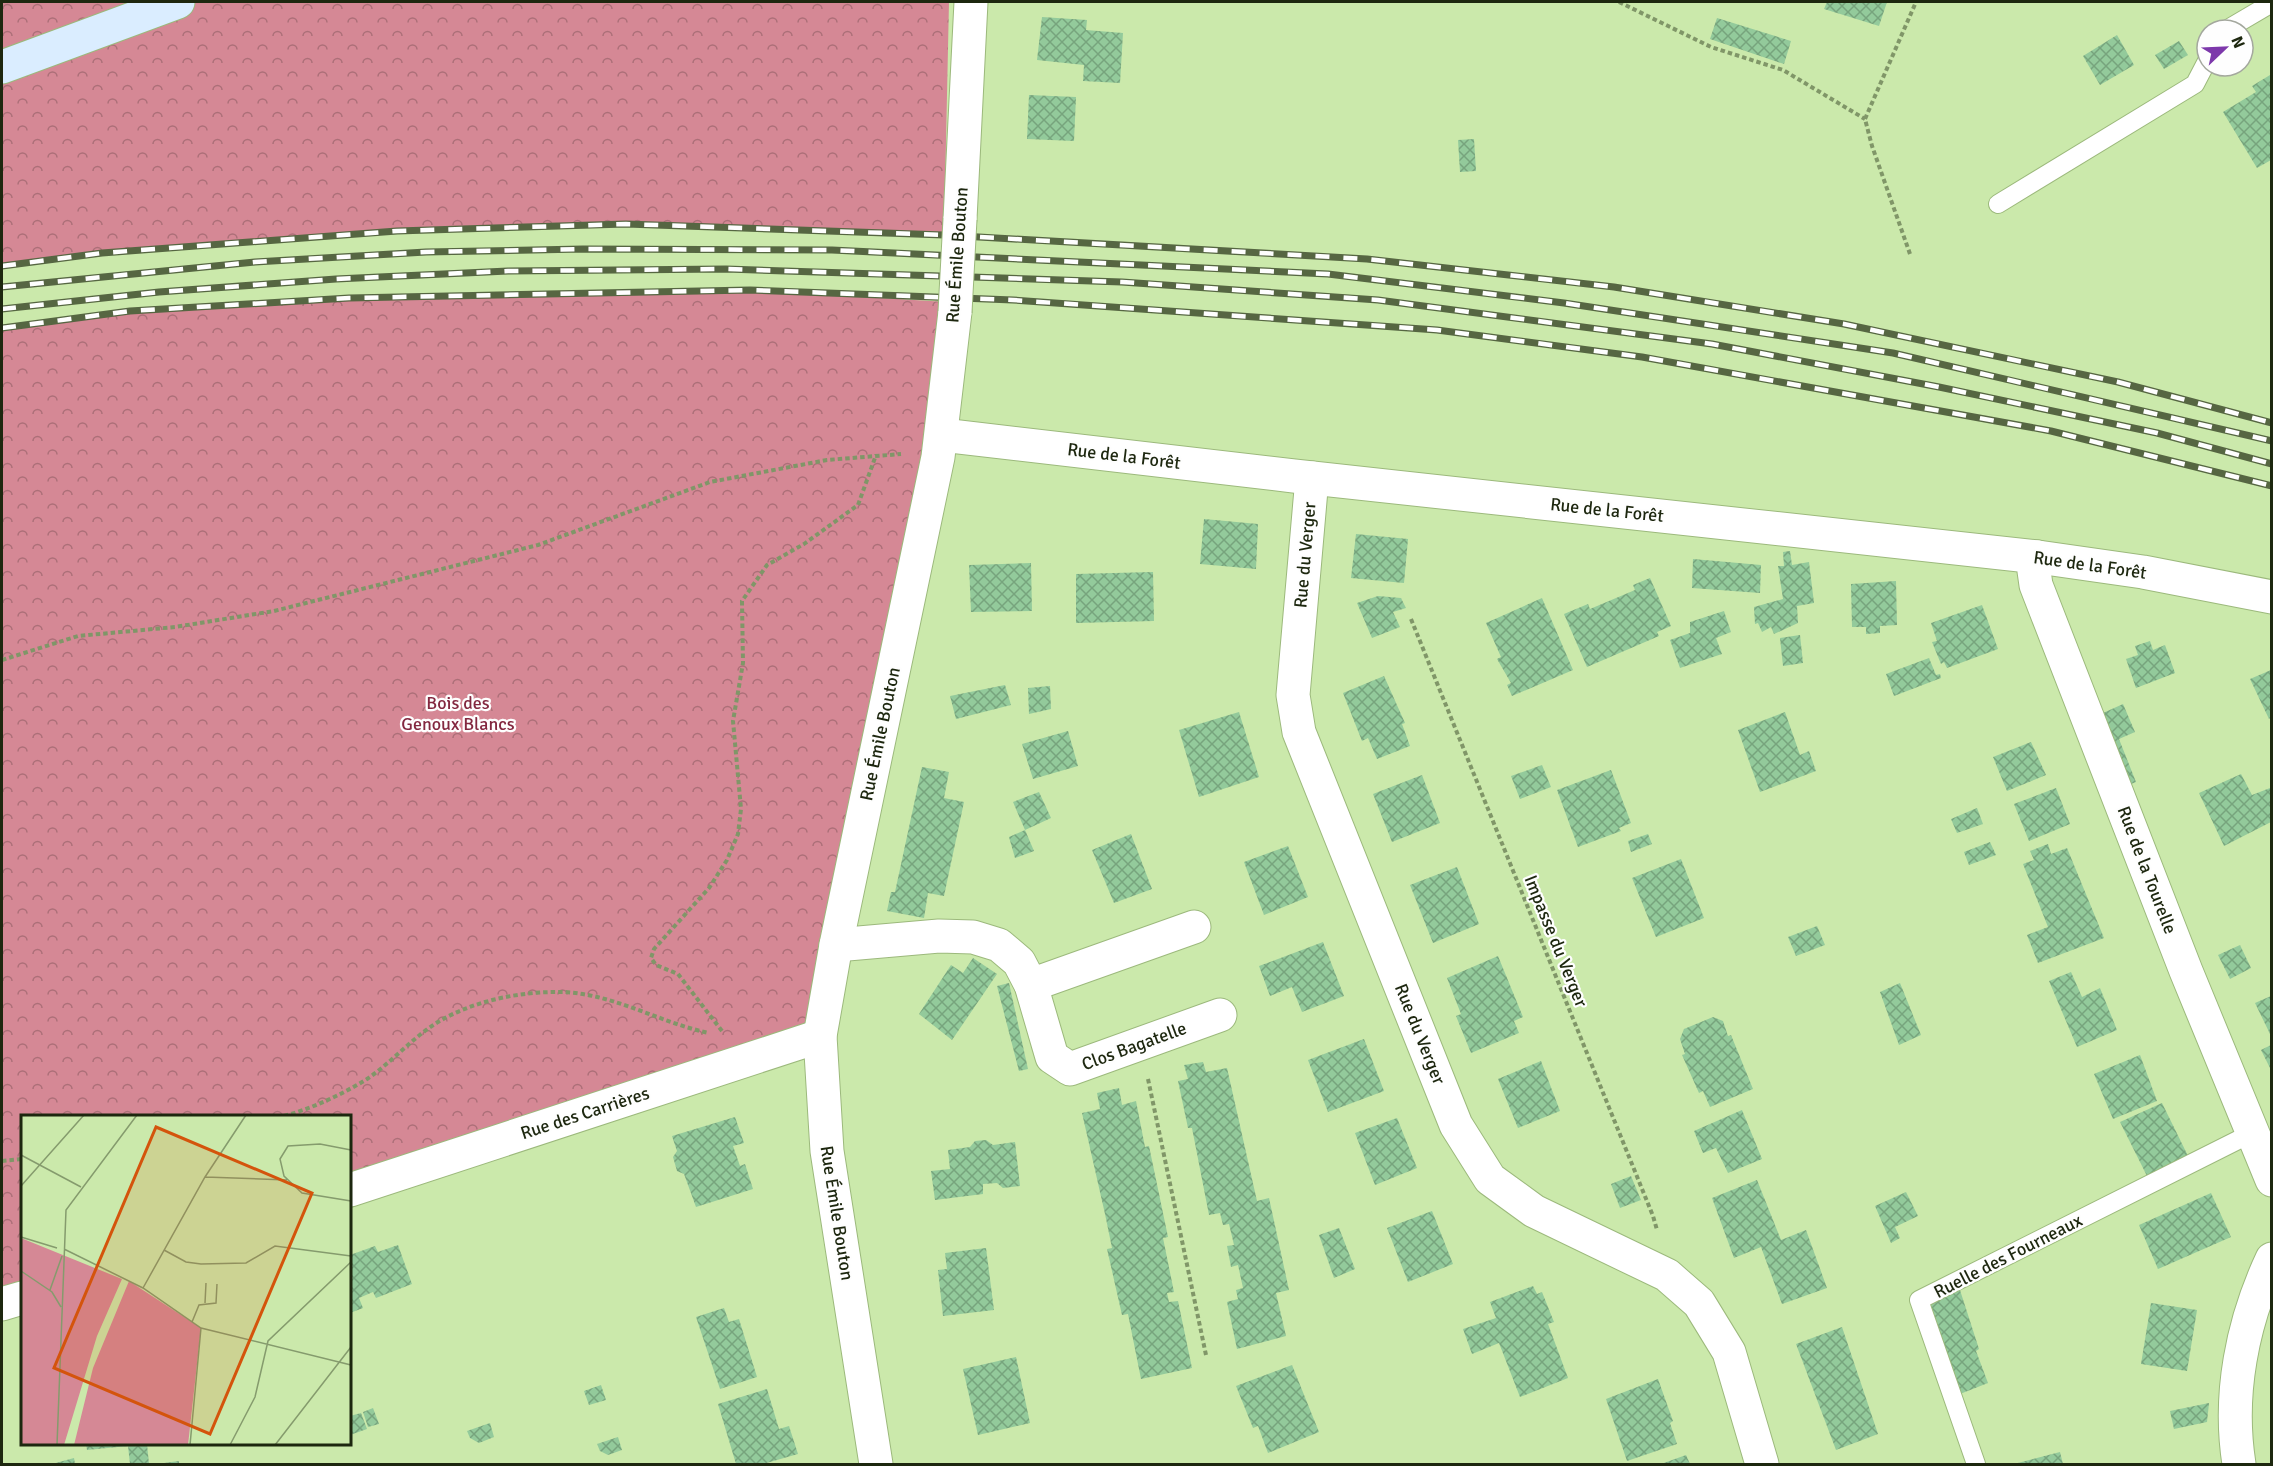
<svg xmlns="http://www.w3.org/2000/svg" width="2273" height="1466" viewBox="0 0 2273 1466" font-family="Signika,sans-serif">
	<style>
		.forest { fill: url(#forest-crowns) }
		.building { fill: url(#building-cross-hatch) }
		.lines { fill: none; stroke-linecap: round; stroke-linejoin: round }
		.lane-casing { stroke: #9cb97c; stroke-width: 20 }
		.street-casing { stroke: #9cb97c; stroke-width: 35 }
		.secondary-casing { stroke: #9cb97c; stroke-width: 35 }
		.path { stroke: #809668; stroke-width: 4; stroke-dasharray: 4.5 3; stroke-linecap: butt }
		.lane { stroke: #fff; stroke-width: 18 }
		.street { stroke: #fff; stroke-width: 33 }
		.secondary { stroke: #daedff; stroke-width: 33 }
		.rail-casing { stroke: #566642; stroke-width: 7 }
		.rail { stroke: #fefefe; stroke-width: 4.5; stroke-dasharray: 14; stroke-linecap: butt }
		.street-bridge-casing { stroke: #9cb97c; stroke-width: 35; stroke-linecap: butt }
		.street-bridge { stroke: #fff; stroke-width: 33 }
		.labels { text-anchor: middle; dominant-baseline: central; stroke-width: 4.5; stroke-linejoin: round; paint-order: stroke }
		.street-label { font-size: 18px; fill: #1d270f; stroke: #fefefe }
		.park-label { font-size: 18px; fill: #832840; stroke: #fefefe }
		.inset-road { fill: none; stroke: #859b6d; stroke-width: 1.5 }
		.view { fill: #d4540c; fill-opacity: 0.15; stroke: #d4540c; stroke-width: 3 }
		.inset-edge { fill: none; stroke: #1d270f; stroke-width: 3 }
	</style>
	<defs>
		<pattern id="forest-crowns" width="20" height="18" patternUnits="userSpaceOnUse" patternTransform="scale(1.5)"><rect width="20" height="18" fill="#d58895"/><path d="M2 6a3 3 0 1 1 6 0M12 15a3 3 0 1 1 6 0" fill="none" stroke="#ac6f78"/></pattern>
		<pattern id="building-cross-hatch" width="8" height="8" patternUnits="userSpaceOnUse" patternTransform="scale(1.5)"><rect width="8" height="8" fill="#93ca9b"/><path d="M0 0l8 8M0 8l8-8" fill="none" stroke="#77a47d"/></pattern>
	</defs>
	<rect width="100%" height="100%" fill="#cbe9ab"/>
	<g class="forest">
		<path d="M2,2H949L944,235L626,224L397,231L102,253L2,266Z"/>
		<path d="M750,290L947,302L955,312L820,1036L350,1186V1116H22V1286L2,1292V328L130,311L349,298Z"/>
	</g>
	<g class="building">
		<path d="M1827,2H1887L1879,26L1824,9Z"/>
		<path d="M1042,17L1087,20L1086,30L1123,33L1120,83L1083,81L1084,65L1037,60Z"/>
		<path d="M1717,18L1791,41L1784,64L1710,39Z"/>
		<path d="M2117,35L2134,65L2100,85L2083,56Z"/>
		<path d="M2179,41L2188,55L2164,69L2155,55Z"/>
		<path d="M2270,75L2271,160L2257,168L2223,112L2256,92L2252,86Z"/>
		<path d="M1029,95L1076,97L1074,141L1027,139Z"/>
		<path d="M1474,139L1476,171L1460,172L1458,140Z"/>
		<path d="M1204,519L1258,524L1256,569L1200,564Z"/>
		<path d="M1356,534L1408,539L1404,583L1351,578Z"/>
		<path d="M1790,551L1792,565L1809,562L1814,603L1797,606L1798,623L1774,634L1771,627L1762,632L1758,623L1755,624L1754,607L1783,599L1778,566H1784L1783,552Z"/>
		<path d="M1693,559L1761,565L1760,593L1692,588Z"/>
		<path d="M1031,563L1032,611L971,612L969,565Z"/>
		<path d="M1153,572L1154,621L1076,623V574Z"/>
		<path d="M1650,578L1671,626L1657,632L1659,636L1587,667L1564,614L1588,604L1590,609L1635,590L1633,585Z"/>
		<path d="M1896,581L1897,625L1880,626V633L1866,634V627H1852L1851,584Z"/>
		<path d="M1378,596L1401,598L1406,608L1393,612L1400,627L1372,638L1357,603Z"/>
		<path d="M1542,598L1573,670L1512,696L1507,685L1511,683L1497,659L1501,657L1486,623Z"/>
		<path d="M1982,605L1998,649L1947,668L1944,662L1941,664L1932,642L1937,641L1931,623Z"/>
		<path d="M1724,611L1731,632L1716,638L1722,654L1680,668L1670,640L1690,633V622Z"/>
		<path d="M1800,635L1803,663L1783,666L1780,638Z"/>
		<path d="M2150,641L2153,650L2165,645L2175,673L2136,688L2126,659L2138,655L2135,646Z"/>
		<path d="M1929,658L1936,675L1940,674L1941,678L1894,696L1886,674Z"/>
		<path d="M2271,670V717L2269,719L2250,679Z"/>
		<path d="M1384,676L1405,723L1402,724L1410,746L1377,759L1368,738L1362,741L1343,693Z"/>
		<path d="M1005,685L1011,705L956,719L950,696Z"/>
		<path d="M1050,686L1051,709L1029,714L1028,688Z"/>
		<path d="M2123,704L2135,732L2119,739L2136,782L2131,784L2103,713Z"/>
		<path d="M1239,712L1259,777L1199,797L1179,730Z"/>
		<path d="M1785,712L1800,755L1809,751L1816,771L1760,792L1738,730Z"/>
		<path d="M1068,731L1078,766L1033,779L1022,744Z"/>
		<path d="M2031,742L2046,775L2007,791L1993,757Z"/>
		<path d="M1542,765L1551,787L1520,799L1511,776Z"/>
		<path d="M922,767L949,772L944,798L964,802L944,896L928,893L924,918L887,911L891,892H895Z"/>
		<path d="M1611,770L1631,823L1619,828L1621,831L1578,847L1557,790Z"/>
		<path d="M2241,774L2252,795L2270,788L2271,822L2224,846L2199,793Z"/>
		<path d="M1422,775L1440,823L1392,842L1373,794Z"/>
		<path d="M2056,788L2070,824L2029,841L2014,804Z"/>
		<path d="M1039,792L1051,818L1025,830L1013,802Z"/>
		<path d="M1977,808L1983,824L1957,833L1951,819Z"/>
		<path d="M1025,830L1034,851L1015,858L1009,837Z"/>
		<path d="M1131,834L1152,889L1114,903L1092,850Z"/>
		<path d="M1648,834L1652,844L1631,852L1628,841Z"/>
		<path d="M1990,842L1996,855L1969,865L1964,852Z"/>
		<path d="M2048,844L2051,854L2067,848L2104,938L2038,963L2027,935L2048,927L2023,864L2034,860L2030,851Z"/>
		<path d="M1288,846L1308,897L1264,915L1244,862Z"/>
		<path d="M1681,859L1704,918L1656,937L1632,878Z"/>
		<path d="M1457,867L1479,924L1433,943L1410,885Z"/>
		<path d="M1817,926L1825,945L1796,956L1788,937Z"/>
		<path d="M1323,942L1344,996L1302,1012L1292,987L1270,996L1259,966Z"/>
		<path d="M2240,945L2251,968L2230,979L2218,955Z"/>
		<path d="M1498,956L1523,1017L1514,1021L1519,1033L1471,1053L1456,1016L1461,1014L1447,978Z"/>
		<path d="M973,958L997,974L952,1040L919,1014L951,965L963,973Z"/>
		<path d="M2071,972L2082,997L2100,988L2117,1030L2077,1047L2049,981Z"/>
		<path d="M1009,983L1028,1069L1019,1071L997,986Z"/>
		<path d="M1900,983L1921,1035L1899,1045L1880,992Z"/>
		<path d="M2271,996V1036L2255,1003Z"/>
		<path d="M1713,1017L1723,1021L1728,1036L1731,1035L1753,1089L1710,1107L1703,1091L1699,1093L1682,1055L1685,1054L1680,1039L1684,1029Z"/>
		<path d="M1364,1039L1384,1091L1328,1112L1308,1060Z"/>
		<path d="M2271,1045V1070L2261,1050Z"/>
		<path d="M2140,1055L2157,1101L2113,1119L2094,1074Z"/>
		<path d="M1541,1061L1560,1111L1518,1128L1498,1079Z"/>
		<path d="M1203,1062L1206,1072L1227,1068L1257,1201L1269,1198L1289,1290L1276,1293L1286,1336L1237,1349L1227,1302L1238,1299L1236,1290L1243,1288L1238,1265L1231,1267L1227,1246L1234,1245L1229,1224L1223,1225L1220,1213L1209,1215L1192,1128H1188L1178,1081L1188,1079L1184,1065Z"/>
		<path d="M1119,1088L1122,1105L1136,1101L1145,1147L1149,1146L1168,1237L1163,1238L1174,1292L1167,1293L1169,1302L1178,1301L1192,1368L1141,1379L1128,1314L1122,1315L1107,1249L1112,1248L1105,1214L1082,1113L1100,1109L1097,1093Z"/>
		<path d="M2162,1103L2189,1158L2148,1178L2120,1122Z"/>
		<path d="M1742,1110L1762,1159L1728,1173L1716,1148L1703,1153L1694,1131Z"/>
		<path d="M735,1117L744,1143L733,1146L740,1166L745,1164L753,1189L696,1207L684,1174L677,1171L673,1157L677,1151L672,1136Z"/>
		<path d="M1397,1118L1417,1168L1375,1185L1355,1133Z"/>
		<path d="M986,1140L993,1145L1015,1142L1020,1186L1003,1188L997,1183L983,1184V1194L935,1200L931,1171L950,1169L948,1150L970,1147L975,1141Z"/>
		<path d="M1631,1176L1641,1200L1620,1208L1611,1184Z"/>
		<path d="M1757,1180L1781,1240L1806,1230L1827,1288L1782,1304L1761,1247L1734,1258L1712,1198Z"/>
		<path d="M1906,1192L1918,1216L1895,1227L1900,1238L1891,1243L1875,1206Z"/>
		<path d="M2211,1193L2231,1237L2158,1269L2139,1225Z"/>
		<path d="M1432,1211L1453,1264L1408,1282L1387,1228Z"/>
		<path d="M1339,1228L1355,1269L1334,1278L1319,1235Z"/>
		<path d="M398,1245L412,1284L376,1298L373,1292L359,1298L363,1308L350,1313V1255L375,1246L378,1252Z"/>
		<path d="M986,1248L994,1310L943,1316L938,1270L947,1269L945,1253Z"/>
		<path d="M1533,1286L1537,1294L1542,1292L1554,1322L1548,1324L1568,1378L1520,1397L1499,1343L1472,1354L1463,1329L1496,1318L1490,1302Z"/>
		<path d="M1959,1287L1979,1349L1976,1351L1988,1383L1960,1394L1930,1302Z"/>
		<path d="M2151,1303L2197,1310L2187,1371L2141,1364Z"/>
		<path d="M724,1308L729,1322L739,1319L757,1377L720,1389L696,1317Z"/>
		<path d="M1842,1327L1878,1434L1836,1450L1796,1344Z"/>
		<path d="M1016,1357L1030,1423L978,1435L963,1369Z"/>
		<path d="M1292,1365L1319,1432L1268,1453L1258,1426L1253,1428L1236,1386Z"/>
		<path d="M1658,1379L1673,1421L1670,1423L1677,1444L1627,1461L1606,1399Z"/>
		<path d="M601,1385L606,1400L589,1405L584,1391Z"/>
		<path d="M767,1389L779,1429L789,1426L798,1454L763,1464H736L718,1404Z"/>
		<path d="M2209,1403L2207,1422L2174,1429L2170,1411Z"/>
		<path d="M373,1408L379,1424L368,1427L363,1412Z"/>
		<path d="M361,1413L367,1429L350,1435V1416Z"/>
		<path d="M490,1423L494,1437L479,1443L470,1438L467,1431Z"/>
		<path d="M618,1437L622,1450L608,1455L600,1451L597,1444Z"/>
		<path d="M86,1444H147L149,1464H130L128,1446L87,1450Z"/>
		<path d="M2060,1452L2063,1464H2014Z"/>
		<path d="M1686,1455L1690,1464H1661Z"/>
		<path d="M74,1458L75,1464H52Z"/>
		<path d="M179,1461V1464H164V1463Z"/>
	</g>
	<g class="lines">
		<g class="lane-casing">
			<g id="lane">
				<path d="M2226,30L2272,3"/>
				<path d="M1998,204L2195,84L2207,61"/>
				<path d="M1976,1464L1919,1300L2252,1133"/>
			</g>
		</g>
		<g class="street-casing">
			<g id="street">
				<path d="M960,219L971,2"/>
				<path d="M942,435L1294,476L2038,557L2143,572L2272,597"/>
				<path d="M1312,478L1293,695L1299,732L1456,1125L1490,1179L1534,1211L1667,1275L1699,1303L1729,1352L1762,1464"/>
				<path d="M2038,557L2034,571L2036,585L2186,971L2272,1180"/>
				<path d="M836,945L939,936L973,937L999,945L1019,962L1031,985L1052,1057L1070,1069L1220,1015"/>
				<path d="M1031,985L1194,927"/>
				<path d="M350,1190L820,1036"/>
				<path d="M2,1304L22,1298"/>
				<path d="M876,1464L827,1151L820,1036L836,945L938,457L955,312"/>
				<path d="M2239,1464C2228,1395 2242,1323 2272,1259"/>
			</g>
		</g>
		<g class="secondary-casing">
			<path id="secondary" d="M2,67L178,2"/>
		</g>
		<g class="path">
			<path d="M1619,2L1711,47L1783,70L1865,119"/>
			<path d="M1910,254L1872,146L1865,119L1916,2"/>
			<path d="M1411,619L1653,1216L1657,1230"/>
			<path d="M2,660L78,636L175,627L274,611L538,545L710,482L827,460L901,454"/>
			<path d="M722,1031L678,974L656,965L651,958L654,949L709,888L727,860L738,834L741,809L733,721L743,663L742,601L767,565L804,544L858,505L876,455"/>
			<path d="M1148,1079L1206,1355"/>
			<path d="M284,1116C313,1108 341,1095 367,1079C392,1062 412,1038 438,1022C475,1000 522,991 565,992C616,995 661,1023 709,1033"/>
			<path d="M2,1161L22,1159"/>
		</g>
		<use href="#lane" class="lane"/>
		<use href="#street" class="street"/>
		<use href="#secondary" class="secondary"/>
		<g class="rail-casing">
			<g id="rail">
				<path d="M2,266L102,253L397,231L626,224L944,235L1367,259L1614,287L1844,324L2118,382L2272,423"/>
				<path d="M2,287L255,262L426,252L583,249L832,250L1328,274L1564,303L1893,353L2272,441"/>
				<path d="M2,309L159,292L336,279L508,271L726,269L1122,282L1378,300L1712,344L1939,387L2157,433L2272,464"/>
				<path d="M2,328L130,311L349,298L750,290L1013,300L1437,330L1642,357L2051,431L2272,486"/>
			</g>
		</g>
		<use href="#rail" class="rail"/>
		<g class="street-bridge-casing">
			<path id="street-bridge" d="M955,312L960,219"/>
		</g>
		<use href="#street-bridge" class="street-bridge"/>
	</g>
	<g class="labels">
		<g class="street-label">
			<text transform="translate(957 255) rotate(-86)">Rue Émile Bouton</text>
			<text transform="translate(1124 456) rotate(7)">Rue de la Forêt</text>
			<text transform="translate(1607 510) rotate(6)">Rue de la Forêt</text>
			<text transform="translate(1305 555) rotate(-85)">Rue du Verger</text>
			<text transform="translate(2090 565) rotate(8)">Rue de la Forêt</text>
			<text transform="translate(880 734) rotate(-78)">Rue Émile Bouton</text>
			<text transform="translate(2147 870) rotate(69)">Rue de la Tourelle</text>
			<text transform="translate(1556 941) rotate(68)">Impasse du Verger</text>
			<text transform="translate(1420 1034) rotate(68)">Rue du Verger</text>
			<text transform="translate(1134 1046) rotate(-20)">Clos Bagatelle</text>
			<text transform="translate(585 1113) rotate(-18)">Rue des Carrières</text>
			<text transform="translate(837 1213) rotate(81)">Rue Émile Bouton</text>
			<text transform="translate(2008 1256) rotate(-27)">Ruelle des Fourneaux</text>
		</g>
		<g class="park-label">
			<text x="458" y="703">Bois des<tspan x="458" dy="21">Genoux Blancs</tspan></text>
		</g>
	</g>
	<g transform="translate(21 1115)">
		<rect width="330" height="330" fill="#cbe9ab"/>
		<path d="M0,123L101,164L76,221L43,330H0ZM108,166L180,213L167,330H53L72,253Z" fill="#d58895"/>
		<path class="inset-road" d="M330,35L299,29L267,31L259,44L263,61L281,78L330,86M0,40L60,72M184,62L266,65M0,71L63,0M0,122L36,133M43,134L122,173L180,213L330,250M143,135L165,147L180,149L225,148L254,131L330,141M0,156L31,177L40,192M122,173L184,62L225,0M29,175L41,141M184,188L185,168M171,207L178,190L195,188L196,169M36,330L45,95L116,0M169,330L180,213M209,330L234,282L247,226L330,147M254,330L330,232"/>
		<path class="view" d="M135,12L291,78L189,319L33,253Z"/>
		<rect width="330" height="330" class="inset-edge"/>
	</g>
	<rect width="2273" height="1466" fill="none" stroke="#1d270f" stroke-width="6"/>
	<g transform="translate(2225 48) rotate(67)"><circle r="28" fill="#fefefe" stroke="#a4a89e" stroke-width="1.5"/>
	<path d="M0-4.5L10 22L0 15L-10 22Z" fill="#7d38ab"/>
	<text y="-9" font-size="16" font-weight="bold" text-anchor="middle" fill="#1d270f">N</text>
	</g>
</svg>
